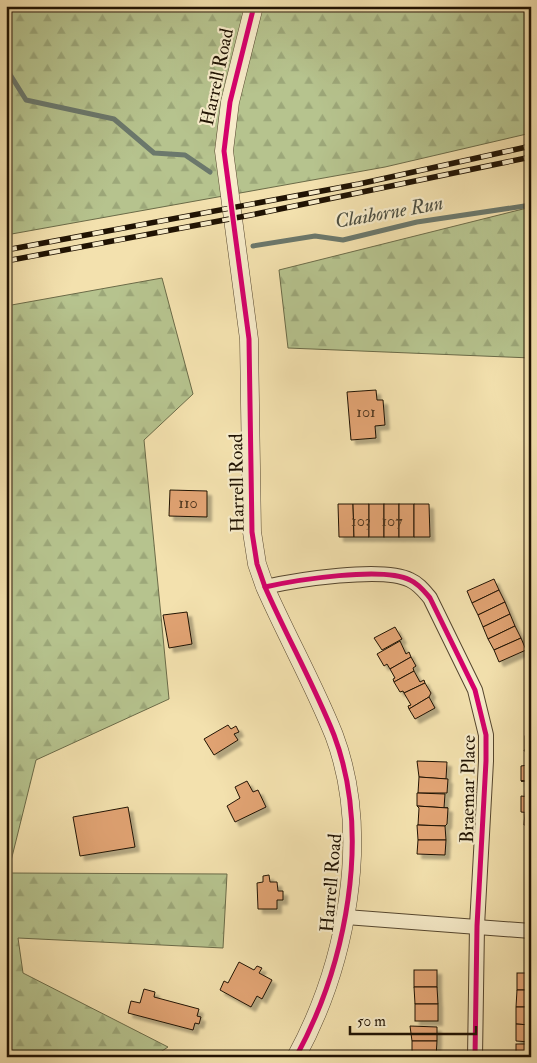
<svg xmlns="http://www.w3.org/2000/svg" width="537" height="1063" viewBox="0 0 537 1063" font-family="'IM FELL Double Pica',serif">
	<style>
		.forest { fill: url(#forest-firs); stroke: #6b6b48 }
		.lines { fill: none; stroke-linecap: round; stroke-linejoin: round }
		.stream { stroke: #6b786c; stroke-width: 5 }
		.building { fill: #e1a373; stroke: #201303; filter: url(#shadow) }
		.minor-casing { stroke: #55462e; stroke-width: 16 }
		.tertiary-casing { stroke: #55462e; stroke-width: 19 }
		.minor { stroke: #f7ecca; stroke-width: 14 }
		.tertiary { stroke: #f7ecca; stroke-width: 18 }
		.rail-casing { stroke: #201303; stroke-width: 5.5 }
		.rail { stroke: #f7ecca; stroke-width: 4; stroke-dasharray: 11; stroke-linecap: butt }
		.cycleway-casing { stroke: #f7ecca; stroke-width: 8 }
		.cycleway { stroke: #d6006c; stroke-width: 5 }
		.labels { text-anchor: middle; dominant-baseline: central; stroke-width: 4.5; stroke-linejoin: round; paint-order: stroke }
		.number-label { font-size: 16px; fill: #50371f }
		.street-label { font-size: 19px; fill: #201303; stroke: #f7ecca }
		.water-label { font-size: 20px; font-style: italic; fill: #4c4e40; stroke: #f7ecca }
	</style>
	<defs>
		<pattern id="forest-firs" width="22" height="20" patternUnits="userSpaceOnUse" patternTransform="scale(1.25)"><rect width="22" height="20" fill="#b6c38e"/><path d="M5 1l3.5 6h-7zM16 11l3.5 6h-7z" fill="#9ca779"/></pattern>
		<filter id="shadow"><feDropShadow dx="4.5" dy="4.5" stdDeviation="1" flood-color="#0004"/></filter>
	</defs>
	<rect width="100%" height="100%" fill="#f3e1ae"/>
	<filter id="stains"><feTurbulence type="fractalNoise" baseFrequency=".004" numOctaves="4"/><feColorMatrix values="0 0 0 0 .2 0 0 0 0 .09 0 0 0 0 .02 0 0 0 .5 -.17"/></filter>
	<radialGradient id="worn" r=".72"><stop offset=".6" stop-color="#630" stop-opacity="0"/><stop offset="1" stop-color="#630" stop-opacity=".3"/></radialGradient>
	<g class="forest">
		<path d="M6,6H531V133L385,167L6,235Z"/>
		<path d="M531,207V358L288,348L279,270Z"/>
		<path d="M162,278L193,394L144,440L169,699L36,760L8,873L227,874L223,948L18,938L23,973L168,1047L153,1057H6V306Z"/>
	</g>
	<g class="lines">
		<g class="stream">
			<path d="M6,68L26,100L114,119L154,153L185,155L210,172"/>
			<path d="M253,246L315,236L343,240L417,222L531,205"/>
		</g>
	</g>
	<g class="building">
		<path d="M376,390L377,400H383L385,425L375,426L376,438L351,440L347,392Z"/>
		<path d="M170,490L207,491V517L169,516Z"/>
		<path d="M338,504H353L354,537H339Z"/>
		<path d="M353,504H369V537H354Z"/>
		<rect x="369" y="504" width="15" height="33"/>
		<rect x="384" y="504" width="15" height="33"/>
		<rect x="399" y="504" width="15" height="33"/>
		<path d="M414,504H429L430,537H414Z"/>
		<path d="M494,579L499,590L472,603L467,591Z"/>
		<path d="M499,590L505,602L478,615L472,603Z"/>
		<path d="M505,602L510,614L483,627L478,615Z"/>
		<path d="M187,612L192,644L169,648L163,615Z"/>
		<path d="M510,614L515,626L488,639L483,627Z"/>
		<path d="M515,626L521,638L494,650L488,639Z"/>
		<path d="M395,627L402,639L382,650L374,638Z"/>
		<path d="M521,638L526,650L499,662L494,650Z"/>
		<path d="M400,641L406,654L409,652L411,657L390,669L387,664L384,666L377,654Z"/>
		<path d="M411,657L416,666L413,668L414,671L394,682L393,679L395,678L390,669Z"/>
		<path d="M414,671L420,682L424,680L425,683L404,693L403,691L400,692L394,682Z"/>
		<path d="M425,683L431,693L429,697L409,709L408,706L411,705L404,693Z"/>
		<path d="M429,697L435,708L415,719L409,709Z"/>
		<path d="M228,725L231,729L236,726L239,732L234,734L238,740L214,755L204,739Z"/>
		<rect x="525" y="736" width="6" height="13"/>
		<path d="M525,749H531V765H528L527,751H524Z"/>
		<path d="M417,761L447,762L446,779L419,777Z"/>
		<path d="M528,765H531V781H521V766Z"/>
		<path d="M419,777L448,779L447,793H418Z"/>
		<path d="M247,781L253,792L258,790L266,807L235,822L227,806L240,798L235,787Z"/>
		<path d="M521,781H531V797H525L526,781Z"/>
		<path d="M417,793L445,794L444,808H448L417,806Z"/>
		<path d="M521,796L531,797V813L521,812Z"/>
		<path d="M417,806L448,808L447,824L445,826L418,825L419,808Z"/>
		<path d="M128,807L135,847L80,856L73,817Z"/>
		<path d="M525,812L531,813V825H524Z"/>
		<path d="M417,825L445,826L446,840H418Z"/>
		<path d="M418,840H446L445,855L417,854Z"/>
		<path d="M269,875L270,882H277L278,891H283V900H277V909H258L257,883L263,882V876Z"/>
		<path d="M239,962L254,970L257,966L262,968L259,973L272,980L262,999L257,996L251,1007L220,990L224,981L228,983Z"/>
		<rect x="414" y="970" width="23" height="17"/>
		<rect x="517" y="973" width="14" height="17"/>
		<path d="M414,987H437L438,1004H415Z"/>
		<path d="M144,989L155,992L154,997L199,1009L197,1016L201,1017L199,1024L195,1023L193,1030L128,1013L131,1001L140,1003Z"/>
		<path d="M517,990H531V1007H516Z"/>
		<rect x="415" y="1004" width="23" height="17"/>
		<path d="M516,1007H531V1025L516,1024Z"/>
		<path d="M516,1024L531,1025V1042L516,1041Z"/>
		<path d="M410,1026L437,1027V1041H412Z"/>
		<path d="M412,1041H437L436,1057H412Z"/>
		<rect x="516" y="1044" width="15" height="13"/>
	</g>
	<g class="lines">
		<g class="minor-casing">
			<g id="minor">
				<path d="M265,587C296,580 383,566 410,580C419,584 424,591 430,598L475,690L486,735V761L477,926L475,1057"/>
				<path d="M346,917L531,931"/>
			</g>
		</g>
		<g class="tertiary-casing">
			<path id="tertiary" d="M254,6L230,102L224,151L249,339L252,532L257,564L265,587C287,637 314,685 334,735C372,836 346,965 296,1057"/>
		</g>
		<use href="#minor" class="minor"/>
		<use href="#tertiary" class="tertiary"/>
		<g class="rail-casing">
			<g id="rail">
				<path d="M6,250L359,184L531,146"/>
				<path d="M6,261L251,215L531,157"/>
			</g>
		</g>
		<use href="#rail" class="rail"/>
		<g class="cycleway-casing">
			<g id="cycleway">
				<path d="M254,6L230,102L224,151L249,339L252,532L257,564L265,587C287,637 314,685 334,735C372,836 346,965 296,1057"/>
				<path d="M265,587C296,580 383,566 410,580C419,584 424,591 430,598L475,690L486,735V761L477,926L475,1057"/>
			</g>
		</g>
		<use href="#cycleway" class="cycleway"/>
	</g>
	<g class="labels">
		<g class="number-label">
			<text x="366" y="412">101</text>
			<text x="188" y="503">110</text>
			<text x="361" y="521">103</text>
			<text x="392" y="521">107</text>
		</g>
		<g class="street-label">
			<text transform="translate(217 77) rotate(-78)">Harrell Road</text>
			<text transform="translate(237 483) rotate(-91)">Harrell Road</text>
			<text transform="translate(468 789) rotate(-89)">Braemar Place</text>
			<text transform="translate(331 883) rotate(-85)">Harrell Road</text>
		</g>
		<g class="water-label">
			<text transform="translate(389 212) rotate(-10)">Claiborne Run</text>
		</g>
	</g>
	<rect width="537" height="1063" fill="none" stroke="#f3e1ae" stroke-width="25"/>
	<rect x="8" y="8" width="522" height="1048" fill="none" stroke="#201303" stroke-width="2.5"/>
	<rect x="12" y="12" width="512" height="1038" fill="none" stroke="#201303"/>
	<path d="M350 1026v8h126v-8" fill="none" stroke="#201303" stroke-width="2.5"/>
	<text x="357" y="1026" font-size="15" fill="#201303" stroke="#f7ecca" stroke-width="4" paint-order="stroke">50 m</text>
	<rect width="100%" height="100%" filter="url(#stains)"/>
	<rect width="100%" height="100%" fill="url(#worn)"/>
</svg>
